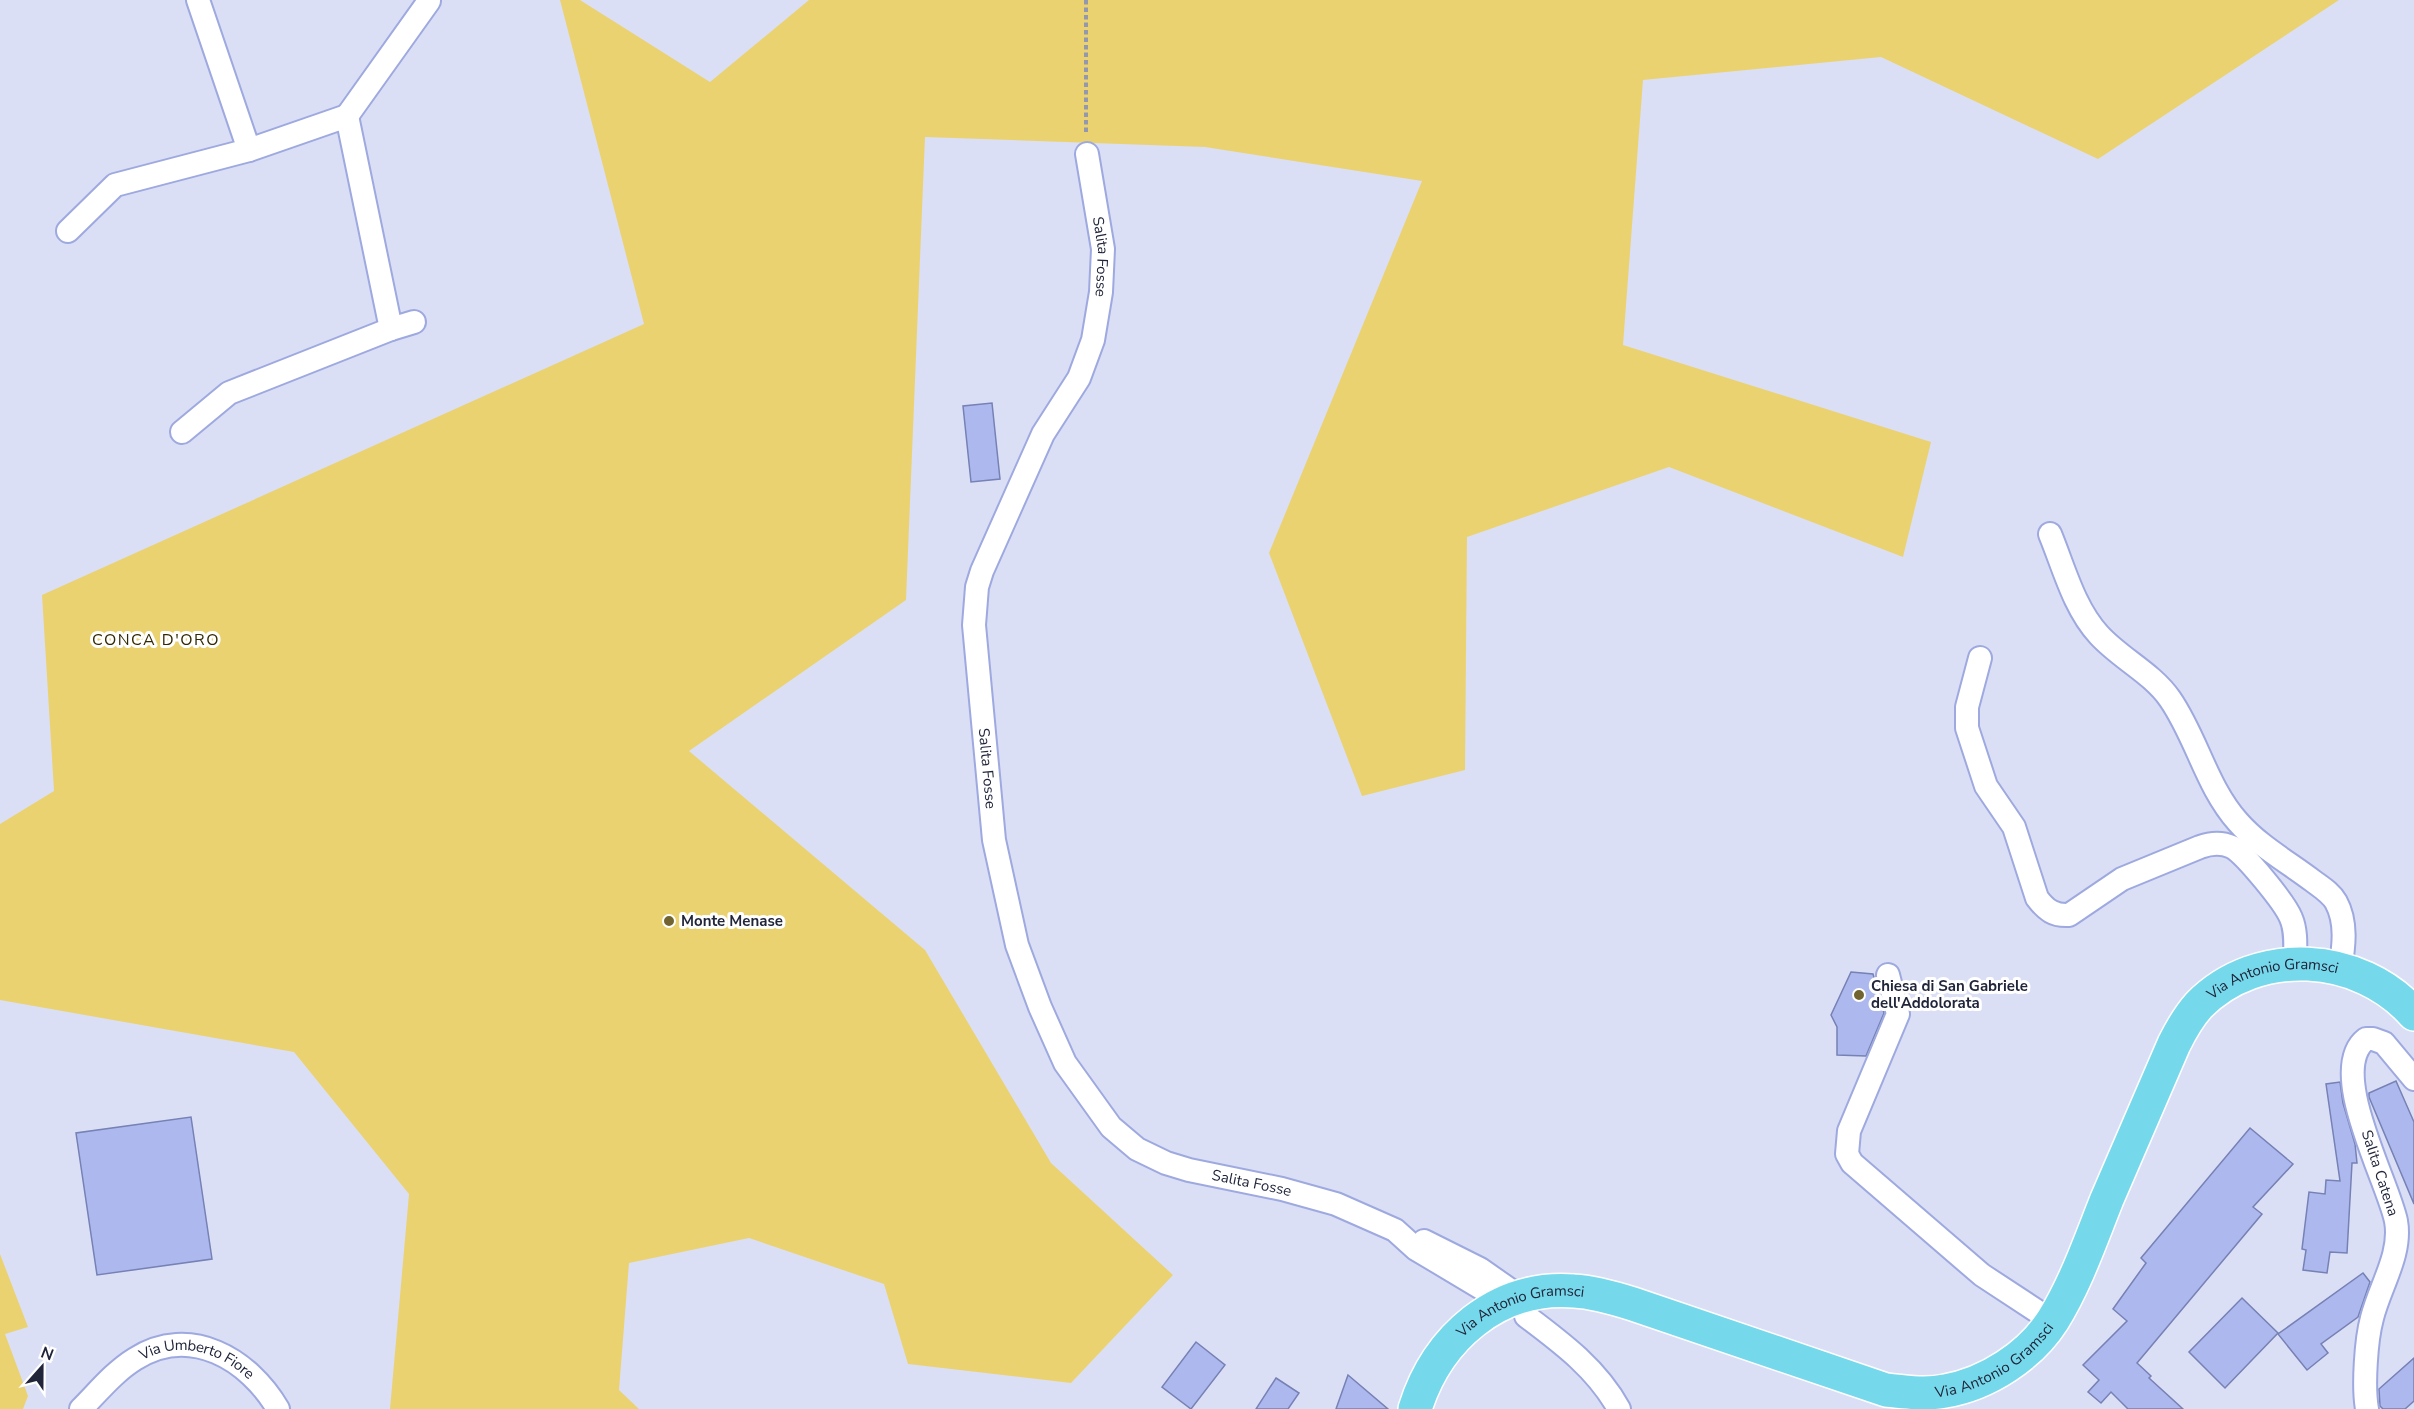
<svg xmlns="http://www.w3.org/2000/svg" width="2414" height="1409" viewBox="0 0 2414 1409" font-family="'Nunito Sans',sans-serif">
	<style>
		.green { fill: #ebd271 }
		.building { fill: #adb8ef; stroke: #7681b4; stroke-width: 1.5 }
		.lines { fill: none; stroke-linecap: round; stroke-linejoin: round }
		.street-casing { stroke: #9ea9df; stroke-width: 26 }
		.primary-casing { stroke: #fff; stroke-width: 36 }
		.path { stroke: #9498ae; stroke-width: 4; stroke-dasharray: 4.5 3; stroke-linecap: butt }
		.street { stroke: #fff; stroke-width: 22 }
		.primary { stroke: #76d9eb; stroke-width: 33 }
		.poi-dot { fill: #716431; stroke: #fff; stroke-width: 2 }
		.labels { text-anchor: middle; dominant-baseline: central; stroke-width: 6; stroke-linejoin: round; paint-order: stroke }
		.street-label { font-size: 15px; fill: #21253a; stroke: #fff }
		.poi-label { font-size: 15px; font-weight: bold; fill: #21253a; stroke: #fff; text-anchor: start }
		.neighbourhood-label { font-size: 16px; letter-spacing: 1.5px; fill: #332900; stroke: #fff }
	</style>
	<rect width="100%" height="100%" fill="#dadff6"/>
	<g class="green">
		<path d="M560,0H580L710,82L809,0H2339L2098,159L1881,57L1643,80L1623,345L1931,442L1903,557L1669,467L1467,537L1465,770L1362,796L1269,553L1422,181L1205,147L925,137L906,600L689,751L925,950L1051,1163L1173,1275L1071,1383L908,1364L884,1284L749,1238L629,1263L619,1390L639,1409H390L409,1194L294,1052L0,1000V824L54,791L42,595L644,324Z"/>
		<path d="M0,1254L28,1327L5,1334L28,1396L23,1409H0Z"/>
	</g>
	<g class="building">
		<path d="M992,403L1000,479L971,482L963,406Z"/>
		<path d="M1851,972L1873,974L1884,1013L1866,1056L1837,1055V1027L1831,1015Z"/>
		<path d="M2396,1081L2414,1122V1204L2369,1097V1093Z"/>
		<path d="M2340,1082L2343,1103L2355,1144L2357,1163H2352L2347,1253L2330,1252L2327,1273L2303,1270L2306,1250L2302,1249L2309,1192L2325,1194L2326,1180L2340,1181L2326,1084Z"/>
		<path d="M191,1117L212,1259L97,1275L76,1133Z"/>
		<path d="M2250,1128L2293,1164L2253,1207L2262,1214L2137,1363L2151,1376L2149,1378L2183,1409H2128L2111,1392L2101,1403L2088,1392L2099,1380L2083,1365L2127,1321L2113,1309L2146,1263L2141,1258Z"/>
		<path d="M2363,1273L2370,1282L2358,1317L2321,1344L2328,1353L2307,1370L2278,1334Z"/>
		<path d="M2242,1298L2278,1333L2225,1388L2189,1352Z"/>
		<path d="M1196,1342L1225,1365L1191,1409L1162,1387Z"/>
		<path d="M2414,1358V1401L2405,1409H2383L2380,1406L2379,1389Z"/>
		<path d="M1348,1375L1388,1409H1336Z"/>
		<path d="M1276,1378L1299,1393L1288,1409H1256Z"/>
	</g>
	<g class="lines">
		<g class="street-casing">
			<g id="street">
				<path d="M347,116L429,1"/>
				<path id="s1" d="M1087,154L1103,249L1101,292L1093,340L1079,378L1043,434L982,571L977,587L974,625L994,840L1017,945L1040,1007L1065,1063L1111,1127L1137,1149L1166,1163L1189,1170L1282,1189L1336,1204L1395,1230L1416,1249L1483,1289"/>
				<path d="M68,231L115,185L249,150L198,0"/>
				<path d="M391,329L414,322"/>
				<path d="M182,432L229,393L391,329L347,116L249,150"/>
				<path d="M2050,534C2064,568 2074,608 2099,635C2121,659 2152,673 2170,699C2197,738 2206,786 2238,822C2259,846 2288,862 2313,881C2321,887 2331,893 2336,902C2347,922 2344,947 2340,968"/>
				<path d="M1980,658L1967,707V728L1986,786L2014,827L2037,898C2046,910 2054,916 2069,915L2122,879L2200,847C2211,843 2221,842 2232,847C2245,854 2285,903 2291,918C2297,932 2295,949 2295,964"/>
				<path d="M1888,975L1898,1014L1849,1131L1847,1154L1852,1163L1982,1275L2052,1321"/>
				<path d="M1424,1241L1480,1269L1520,1297"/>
				<path d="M1526,1316C1562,1343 1597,1369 1619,1409"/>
				<path id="s2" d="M81,1409C98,1392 114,1372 135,1359C190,1324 249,1359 278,1409"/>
				<path d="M2367,1409C2363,1387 2366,1340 2372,1318C2380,1286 2402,1254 2396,1221C2388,1181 2326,1070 2366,1039H2373L2384,1043L2414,1079"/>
			</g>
		</g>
		<g class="primary-casing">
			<g id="primary">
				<path id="s3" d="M1415,1409C1437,1338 1497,1285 1574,1291C1594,1292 1614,1298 1633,1304L1886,1390C1905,1392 1926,1395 1945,1391C1987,1384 2030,1356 2053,1320C2076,1283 2091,1239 2107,1199C2129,1147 2152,1096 2174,1044C2181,1030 2189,1016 2199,1005C2257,946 2360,952 2414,1014"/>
			</g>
		</g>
		<path class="path" d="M1086,0V135"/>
		<use href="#street" class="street"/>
		<use href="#primary" class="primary"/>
	</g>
	<g class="poi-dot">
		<circle cx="669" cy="921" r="6"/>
		<circle cx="1859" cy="995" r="6"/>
	</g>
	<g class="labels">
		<g class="street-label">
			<text stroke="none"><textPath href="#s1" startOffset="104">Salita Fosse</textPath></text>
			<text stroke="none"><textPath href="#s1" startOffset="644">Salita Fosse</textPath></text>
			<text stroke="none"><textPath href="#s3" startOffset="1164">Via Antonio Gramsci</textPath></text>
			<text transform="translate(2380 1173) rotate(72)">Salita Catena</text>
			<text stroke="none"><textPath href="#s1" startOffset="1184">Salita Fosse</textPath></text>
			<text stroke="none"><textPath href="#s3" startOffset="156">Via Antonio Gramsci</textPath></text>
			<text stroke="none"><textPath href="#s3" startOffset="660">Via Antonio Gramsci</textPath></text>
			<text stroke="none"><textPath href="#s2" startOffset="141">Via Umberto Fiore</textPath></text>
		</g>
		<g class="poi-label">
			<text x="681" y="921">Monte Menase</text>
			<text x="1871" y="986">Chiesa di San Gabriele<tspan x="1871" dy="17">dell'Addolorata</tspan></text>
		</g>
		<g class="neighbourhood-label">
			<text x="156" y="640">CONCA D'ORO</text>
		</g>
	</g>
	<g transform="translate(42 1367) rotate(21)" stroke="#ffffff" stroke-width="4.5" paint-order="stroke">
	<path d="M0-4.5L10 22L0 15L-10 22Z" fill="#21253a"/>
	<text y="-9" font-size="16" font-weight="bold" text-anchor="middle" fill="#21253a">N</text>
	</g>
</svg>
